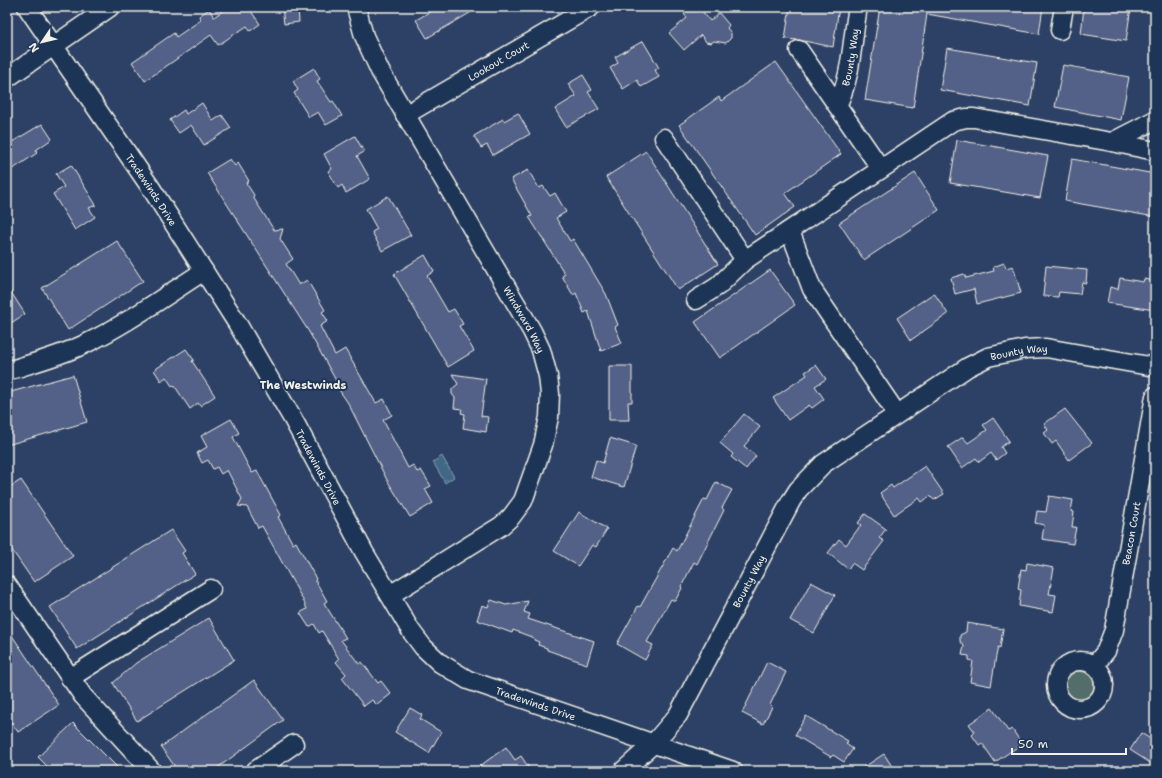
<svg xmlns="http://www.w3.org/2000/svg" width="1162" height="778" viewBox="0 0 1162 778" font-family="'Shantell Sans',sans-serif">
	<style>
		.grass { fill: #526d6b; stroke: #a3afaa }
		.water { fill: url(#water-ripples); stroke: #879fad }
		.building { fill: #536187; stroke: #f4f1e8 }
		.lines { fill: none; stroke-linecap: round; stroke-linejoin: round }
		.street-casing { stroke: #f4f1e8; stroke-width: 21 }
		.street { stroke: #1d3557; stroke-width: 18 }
		.labels { text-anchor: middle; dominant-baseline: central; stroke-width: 4; stroke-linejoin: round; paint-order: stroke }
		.street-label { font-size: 10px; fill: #f4f1e8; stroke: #1d3557 }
		.neighbourhood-label { font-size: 11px; font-weight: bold; fill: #f4f1e8; stroke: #1d3557 }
	</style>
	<defs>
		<pattern id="water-ripples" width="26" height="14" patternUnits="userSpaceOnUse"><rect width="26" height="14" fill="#3f6886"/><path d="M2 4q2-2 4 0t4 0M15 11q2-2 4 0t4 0" fill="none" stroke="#5b7e97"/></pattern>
	</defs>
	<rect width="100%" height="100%" fill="#2c4165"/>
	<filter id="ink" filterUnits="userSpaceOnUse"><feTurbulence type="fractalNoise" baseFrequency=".025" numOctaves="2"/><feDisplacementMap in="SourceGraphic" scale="8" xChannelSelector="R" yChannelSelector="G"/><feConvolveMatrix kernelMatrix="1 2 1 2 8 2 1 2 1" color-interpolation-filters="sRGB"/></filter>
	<g filter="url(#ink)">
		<circle class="grass" cx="1079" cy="686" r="15"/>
		<path class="water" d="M442,456L454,477L445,483L433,462Z"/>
		<g class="building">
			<path d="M228,7H248L260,24L250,31L247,26L218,45L211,35L145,81L132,62L174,33L176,37L201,20L199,16L209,9L214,17Z"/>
			<path d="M282,7H298L299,22L284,24Z"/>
			<path d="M438,7H480L427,38L416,20Z"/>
			<path d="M692,7H699L710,21L719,13L729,25L727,28L731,33V38L726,43L714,41L711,43L706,42L701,35L684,50L669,33L687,18L684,14Z"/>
			<path d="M790,7H839L833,47L799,40L785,39Z"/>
			<path d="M880,7H1043L1039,34L927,14L913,108L865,100Z"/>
			<path d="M1084,7H1131L1126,41L1081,34Z"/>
			<path d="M643,41L659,68L655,70L659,77L641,87L637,80L623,89L610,68L618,63L615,57Z"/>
			<path d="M947,48L1037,63L1030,106L940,90Z"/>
			<path d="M776,62L841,154L785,193L795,207L755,235L679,125L719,97L721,101Z"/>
			<path d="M1063,65L1129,77L1121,120L1055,107Z"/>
			<path d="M314,68L320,79L317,81L331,102L333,101L342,116L326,125L318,112L309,117L294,93L298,90L293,81Z"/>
			<path d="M583,75L592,90L588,92L599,109L566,127L555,109L576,96L568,84Z"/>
			<path d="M202,103L213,121L222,115L231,128L204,145L191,125L179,133L170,120L184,110L186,114Z"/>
			<path d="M518,113L530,134L493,155L487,145L481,148L474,136L503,119L504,121Z"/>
			<path d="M42,124L52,139L36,150L37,153L13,169L7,161V145Z"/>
			<path d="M355,136L364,152L357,156L370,179L346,193L342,185L338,188L328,171L332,169L324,154Z"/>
			<path d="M957,140L1048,156L1040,198L950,183Z"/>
			<path d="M646,151L718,264L678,290L606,177Z"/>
			<path d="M230,159L235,166L238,163L249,181L246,183L254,195L253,197L274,230L283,229L280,239L293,259L286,264L299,285L307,280L325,310L322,312L328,321L320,326L335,355L345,349L376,403L384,399L392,415L383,420L408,468L413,465L417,472L421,470L431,486L425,489L433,503L410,517L387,480L348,403L337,387L339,386L309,332L207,173Z"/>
			<path d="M1072,159L1155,174V217L1065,201Z"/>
			<path d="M71,165L96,205L89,208L95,217L75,230L53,194L64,187L56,174Z"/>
			<path d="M528,170L539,188L543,186L550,196L555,193L566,212L556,218L570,241L573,239L606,294L618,325L615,327L622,343L601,351L588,311L584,313L576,293L573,295L562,276L565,274L529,217L532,216L511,179Z"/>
			<path d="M915,173L939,210L864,260L839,223Z"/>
			<path d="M388,196L411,235L382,251L372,232L377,229L366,209Z"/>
			<path d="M117,241L143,281L68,330L42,288Z"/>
			<path d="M425,255L434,271L427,276L448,312L454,309L463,324L459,326L474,351L448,367L394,274Z"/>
			<path d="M1004,263L1006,268L1013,266L1021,293L977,304L974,289L955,294L951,278L964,274L966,278L994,271L993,267Z"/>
			<path d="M1046,266L1087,270L1086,283L1082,282L1080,294L1059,292L1058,297L1043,296Z"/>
			<path d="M770,270L795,305L720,358L695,322Z"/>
			<path d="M1120,278L1143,282L1144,279L1155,281V310L1107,303L1110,287L1118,289Z"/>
			<path d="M7,286L25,314L11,323L7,317Z"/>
			<path d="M934,293L948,314L911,340L897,318Z"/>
			<path d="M186,349L194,360L192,361L215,396L200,406L198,403L190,409L174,385L172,386L166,377L161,381L154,370Z"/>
			<path d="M816,365L826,379L815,386L824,399L812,408L809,405L788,420L773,398L807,375L805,372Z"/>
			<path d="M609,366H632V402H628L629,420H609Z"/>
			<path d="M452,374L486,379L481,416L488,417L486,432L463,428L465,414L461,413L462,409L454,408L455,398L452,394V389L458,384Z"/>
			<path d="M73,375L87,422L7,445V393Z"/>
			<path d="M1065,409L1092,443L1069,460L1056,441L1052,444L1044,433L1048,430L1044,424Z"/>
			<path d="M744,414L760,427L744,446L756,456L746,469L731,457L733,454L720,443Z"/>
			<path d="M993,418L1009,441L1001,447L1005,453L996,460L991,453L979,462L976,458L962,468L948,447L963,437L968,443L987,430L983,425Z"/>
			<path d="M231,419L239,433L233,437L252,473L257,471L281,515L278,517L293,544L296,542L313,573L316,579L315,580L327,601L324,603L346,638L341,640L359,664L362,662L378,683L381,681L391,694L377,705L372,700L364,706L342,678L346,674L336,662L339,659L322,631L319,633L314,624L309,627L300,613L307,609L304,602L262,526L258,528L247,507L238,506L242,499L227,470L221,474L217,467L213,469L208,460L202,463L197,453L207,447L201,436Z"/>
			<path d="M610,438L636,446L624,487L591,477L596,460L603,463Z"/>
			<path d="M925,466L944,494L934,500L930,496L922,502L919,498L894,515L880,493L891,485L893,488Z"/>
			<path d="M21,480L73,556L34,582L7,543V489Z"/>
			<path d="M716,482L732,490L722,508L724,510L697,564L694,562L681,587L682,588L675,601L671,599L647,642L653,645L645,660L617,644L638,606L640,607L673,548L677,551L704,499L707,500Z"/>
			<path d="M1049,496L1073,500L1071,511L1074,512L1072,527H1076L1073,544L1042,539L1044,525L1035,523L1037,511L1046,512Z"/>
			<path d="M579,512L607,529L596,547L592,545L578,566L554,551Z"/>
			<path d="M865,514L886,529L879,538L884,541L862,570L852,563L848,569L828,553L839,539L846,545L861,525L858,523Z"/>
			<path d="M171,530L185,551L182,553L195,574L77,649L50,607Z"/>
			<path d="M1027,563L1054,568L1049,594L1056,595L1053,612L1019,606L1021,590L1018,589L1021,569L1026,570Z"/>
			<path d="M811,582L835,595L814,633L790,620Z"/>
			<path d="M491,600L506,605L528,601L524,612L530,614L528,619L594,641L587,664L547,650V648L538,645L539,642L534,640V638L513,630L512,633L477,620L482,605L488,607Z"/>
			<path d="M209,618L234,660L137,721L113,683L136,663Z"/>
			<path d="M967,623L1003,629L1000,648L998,647L996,656L991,686L970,682L973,661L969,660V656L962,655L964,646L960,641V635L966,632Z"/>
			<path d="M7,628L59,705L18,732L7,716Z"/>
			<path d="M767,662L786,672L770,705L772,707L763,724L742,713Z"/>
			<path d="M254,680L283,720L213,771H178L161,747Z"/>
			<path d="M410,708L422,715L420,719L441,732L429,753L395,732Z"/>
			<path d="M992,708L1008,731L1012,729L1022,744L995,762L982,743L979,745L972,735L975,732L969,724Z"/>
			<path d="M806,716L848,741L846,744L853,749L844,762L833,755L831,757L795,735Z"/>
			<path d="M73,723L121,771H52L38,757Z"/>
			<path d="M1141,733L1155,742V766L1130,750Z"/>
			<path d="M506,747L515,760L521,756L531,771H473Z"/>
			<path d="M884,754L895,771H858Z"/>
		</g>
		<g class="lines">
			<g class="street-casing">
				<g id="street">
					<path id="s1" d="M27,7L151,188L237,323L294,421L364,552L411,631L423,647L440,663L468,680L733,771"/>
					<path id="s2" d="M356,7L364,36L380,71L532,331L541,350L548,376L550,394L549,417L543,445L523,501L511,517L501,526L390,595"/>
					<path d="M1060,30L1064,7"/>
					<path d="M799,50L881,169"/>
					<path d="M7,78L110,7"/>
					<path id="s3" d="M837,105C852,78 852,38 858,7"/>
					<path id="s4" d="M405,115L591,7"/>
					<path d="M664,138L745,260"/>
					<path d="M1112,142L1155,151"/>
					<path d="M790,231L812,289L897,414"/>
					<path d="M696,300L718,286L745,260L953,121L966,118H974L1112,142L1155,120"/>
					<path d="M7,371C33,363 60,356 85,344C127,324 165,296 204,271"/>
					<path d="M7,585L83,696L152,771"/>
					<circle cx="1080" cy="685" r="24"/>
					<path id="s5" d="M1094,666L1106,651L1114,630L1155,396"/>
					<path d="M70,678L211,589"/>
					<path d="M255,771L294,744"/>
					<path id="s6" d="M623,771L653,744L678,715L791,501L798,490L823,464L968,367L988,357L1025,349L1046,348L1155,367"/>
				</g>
			</g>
			<use href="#street" class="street"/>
		</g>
	</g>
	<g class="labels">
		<g class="street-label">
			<text stroke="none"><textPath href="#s3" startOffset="50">Bounty Way</textPath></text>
			<text stroke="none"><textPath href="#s4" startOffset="108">Lookout Court</textPath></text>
			<text stroke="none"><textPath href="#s1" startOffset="221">Tradewinds Drive</textPath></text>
			<text stroke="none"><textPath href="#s2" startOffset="356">Windward Way</textPath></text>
			<text stroke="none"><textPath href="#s6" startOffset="598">Bounty Way</textPath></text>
			<text stroke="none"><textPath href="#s1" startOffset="545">Tradewinds Drive</textPath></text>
			<text stroke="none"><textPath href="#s5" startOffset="140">Beacon Court</textPath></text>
			<text stroke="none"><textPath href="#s6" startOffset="230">Bounty Way</textPath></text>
			<text stroke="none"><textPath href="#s1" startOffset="881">Tradewinds Drive</textPath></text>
		</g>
		<g class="neighbourhood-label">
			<text x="303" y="385">The Westwinds</text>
		</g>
	</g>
	<rect width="1162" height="778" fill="none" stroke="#1d3557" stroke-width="24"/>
	<rect x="12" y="12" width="1138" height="754" fill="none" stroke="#f4f1e8" stroke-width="1.5" filter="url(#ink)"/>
	<g transform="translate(42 42) rotate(235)" stroke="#1d3557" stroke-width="3" paint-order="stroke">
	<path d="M0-3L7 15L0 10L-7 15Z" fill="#f4f1e8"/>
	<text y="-6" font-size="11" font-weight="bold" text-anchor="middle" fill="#f4f1e8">N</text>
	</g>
	<path d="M1012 748v6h114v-6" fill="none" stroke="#f4f1e8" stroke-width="2"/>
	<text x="1018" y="748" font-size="12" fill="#f4f1e8" stroke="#1d3557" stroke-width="3" paint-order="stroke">50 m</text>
</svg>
